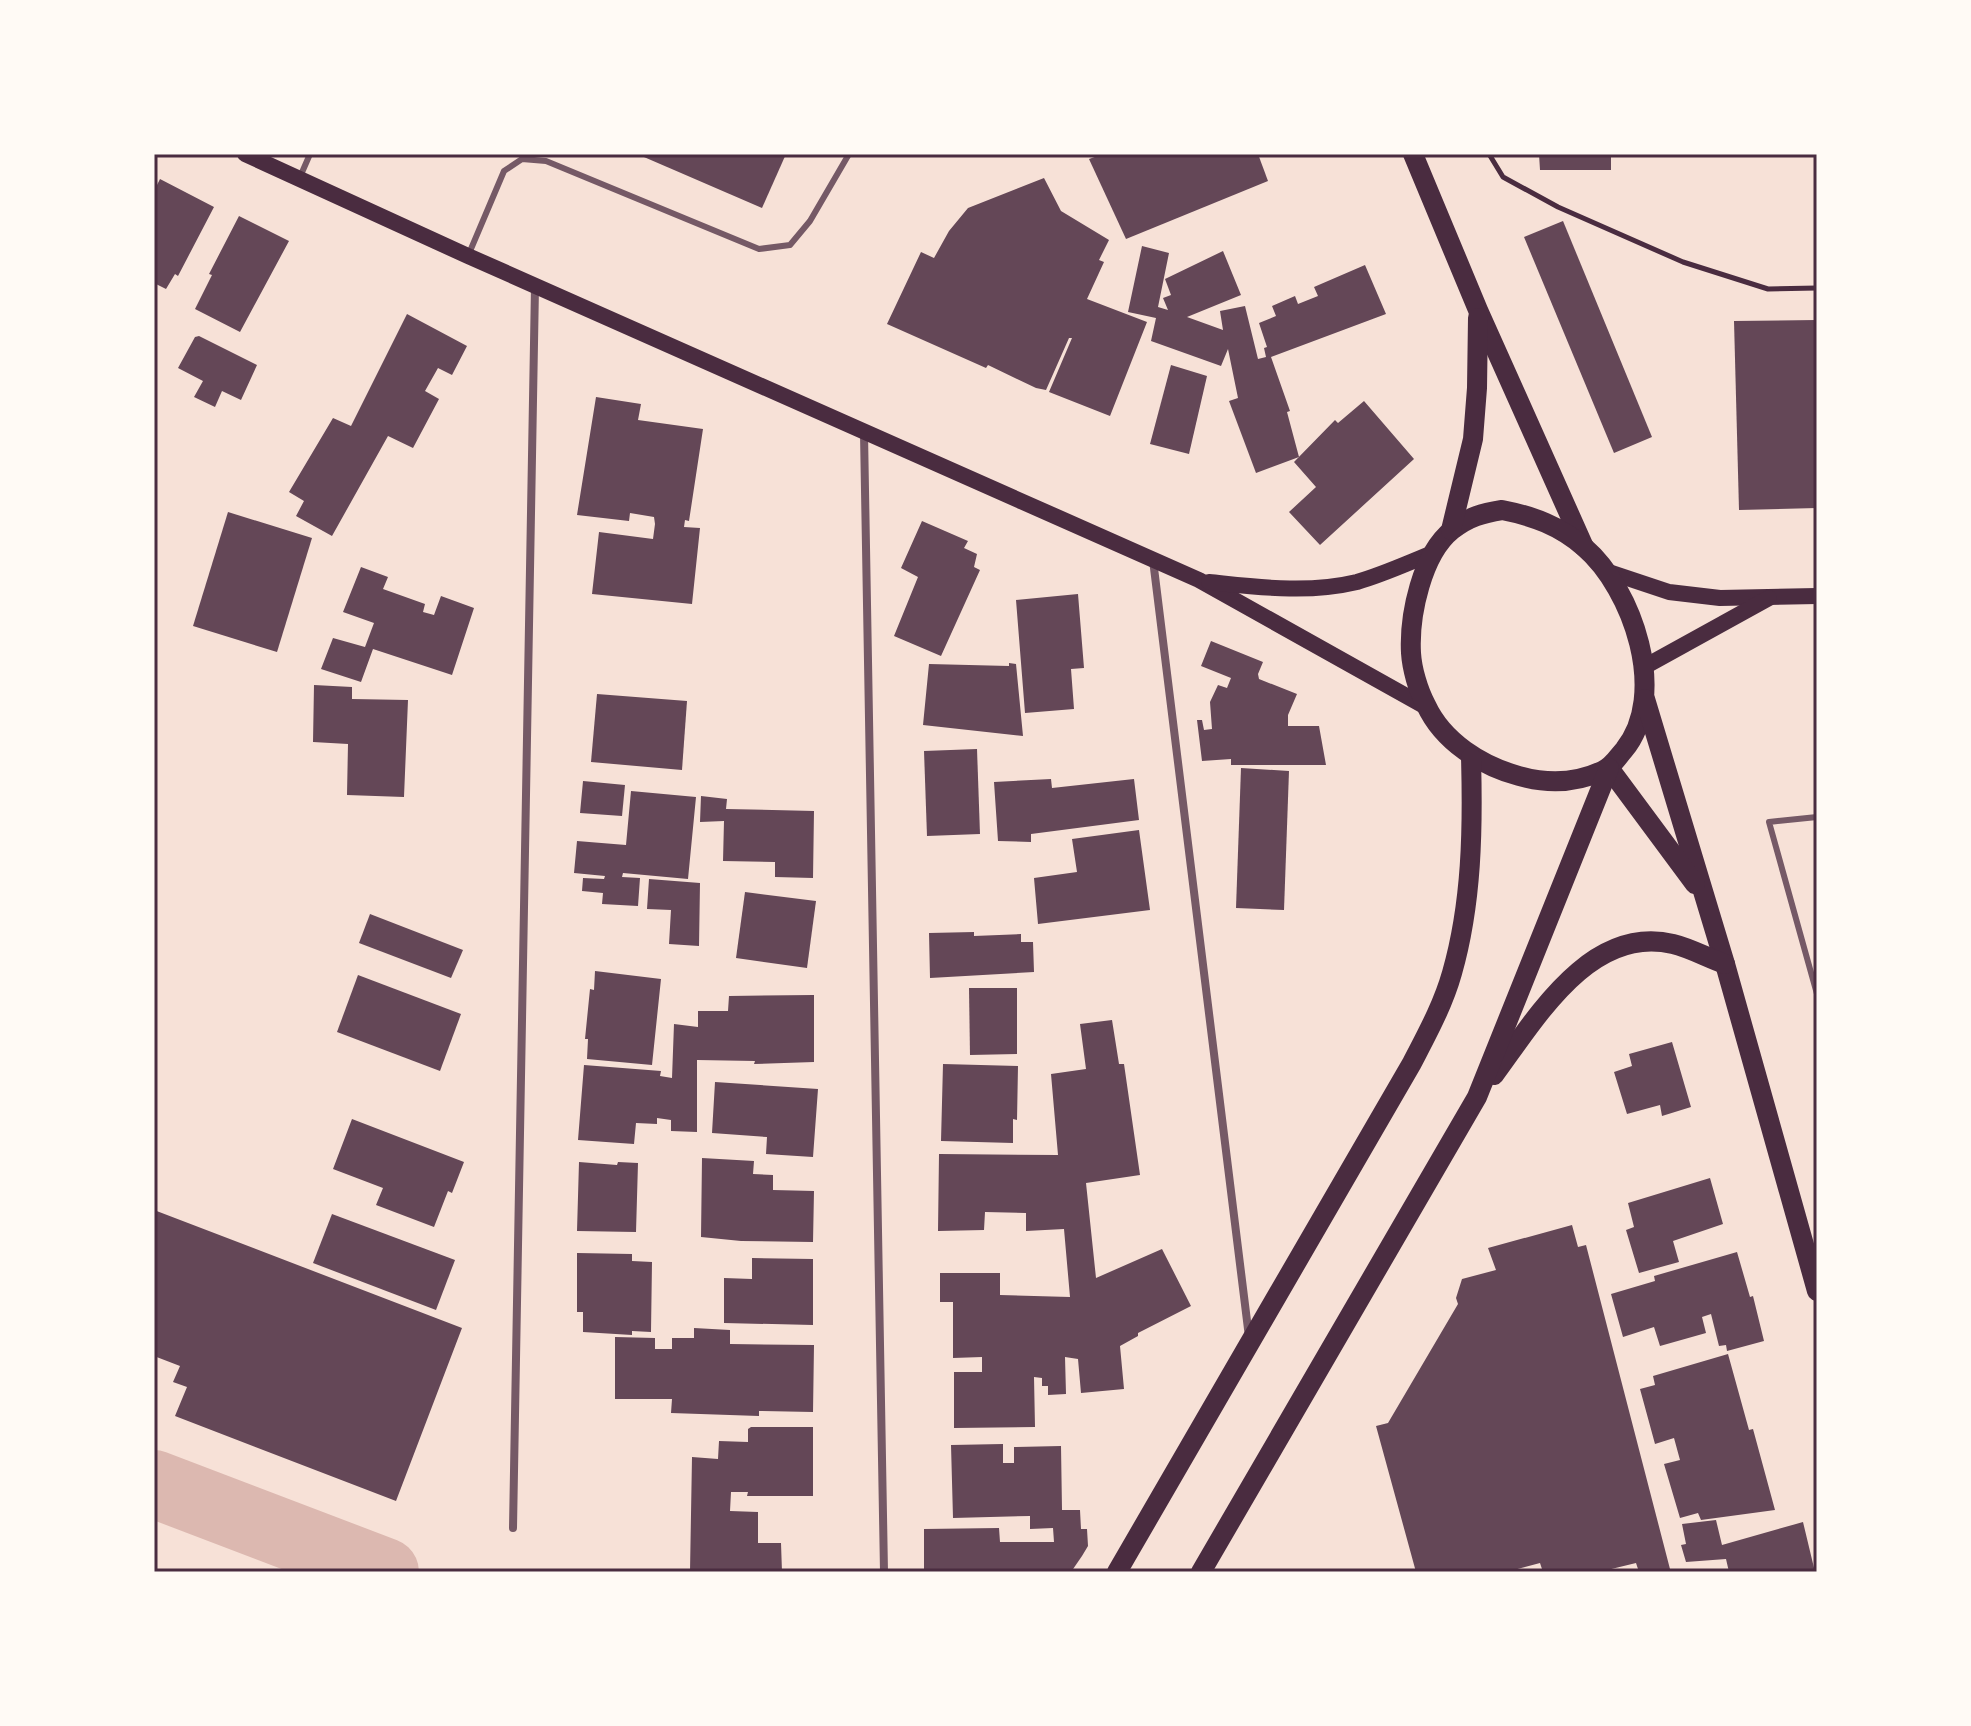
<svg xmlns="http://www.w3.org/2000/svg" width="1971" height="1726" viewBox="0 0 1971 1726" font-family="Karla,sans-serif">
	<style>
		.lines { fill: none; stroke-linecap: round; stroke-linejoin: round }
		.river { stroke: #dcb8b0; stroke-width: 68 }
		.building { fill: #644757 }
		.path { stroke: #4a2c40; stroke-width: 5 }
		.service { stroke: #755966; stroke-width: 6 }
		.minor { stroke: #755966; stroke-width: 8 }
		.secondary { stroke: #4a2c40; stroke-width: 16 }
		.primary { stroke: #4a2c40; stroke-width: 20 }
		.neatline { fill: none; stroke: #4a2c40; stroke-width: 3 }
	</style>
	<rect width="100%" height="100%" fill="#f7e1d7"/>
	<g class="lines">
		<path class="river" d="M154,1484L385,1572"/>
	</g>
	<g class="building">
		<path d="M637,154H786L762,208Z"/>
		<path d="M1103,154H1258L1268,181L1126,239L1089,159Z"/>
		<path d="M1539,154H1611V170H1540Z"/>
		<path d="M1044,178L1061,211L1109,240L1099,260L1104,262L1087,299L1147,322L1110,416L1049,392L1072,338H1069L1046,390L1036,388L988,365L986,368L887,324L921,252L934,258L949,231L968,208Z"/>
		<path d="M160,179L214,207L178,276L175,274L166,289L154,283V211L156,207L154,205V191Z"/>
		<path d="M239,216L289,241L240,332L195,309L212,275L209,274Z"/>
		<path d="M1563,221L1652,437L1614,453L1524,237Z"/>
		<path d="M1142,246L1169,253L1158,307L1168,310L1163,298L1171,295L1165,279L1223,251L1241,295L1187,317L1223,330L1220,311L1245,306L1258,359L1266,357L1264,348L1267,347L1259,323L1276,316L1272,306L1295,296L1298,304L1318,296L1314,287L1365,265L1386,314L1271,357L1290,411L1287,412L1299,457L1256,473L1229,401L1238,398L1228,349L1221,366L1151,341L1156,318L1128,312Z"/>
		<path d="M407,314L467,346L452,375L438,368L425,391L439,399L413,448L388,436L332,536L296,516L304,501L289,492L333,418L351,426Z"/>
		<path d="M1817,320V508L1739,510L1734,321Z"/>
		<path d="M199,336L257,365L241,400L222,391L215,407L194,397L203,381L178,368L195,337Z"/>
		<path d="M1171,365L1207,376L1189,454L1150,444Z"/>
		<path d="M596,397L641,404L638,420L703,429L689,521L685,520L684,527L700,528L692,604L592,594L599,532L653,539L655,524L654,517L630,513L629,521L577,515Z"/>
		<path d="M1364,401L1414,459L1320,545L1289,512L1316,487L1294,462L1335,420L1338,423Z"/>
		<path d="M228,512L312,538L277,652L193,626Z"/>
		<path d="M922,521L968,541L964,548L977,554L974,567L980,570L941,656L894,636L918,577L901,568Z"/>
		<path d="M361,567L388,577L383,589L425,604L423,612L434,615L441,596L474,608L452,675L373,649L361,682L321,669L333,638L365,647L374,623L343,612Z"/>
		<path d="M1078,594L1084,668L1071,669L1074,709L1025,713L1016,600Z"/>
		<path d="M1211,641L1263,662L1258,674L1259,679L1297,694L1288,715V726H1319L1326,765H1231V759L1202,761L1197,720H1202L1204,730L1212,729L1210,702L1218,685L1227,688L1231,678L1201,666Z"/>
		<path d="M1009,663L1016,664L1023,736L923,725L929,664L1009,666Z"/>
		<path d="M314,685L352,687V699L408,700L404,797L347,795L348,744L313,742Z"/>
		<path d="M597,694L687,701L682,770L591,762Z"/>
		<path d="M977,749L980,834L927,836L924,751Z"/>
		<path d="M1241,768L1289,771L1284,910L1236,908Z"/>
		<path d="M1051,779L1052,788L1134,779L1139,820L1031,834V842L998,841L994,782Z"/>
		<path d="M583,781L625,785L622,816L580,813Z"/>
		<path d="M631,791L696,797L688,879L623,873L622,877L640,878L638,906L602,904L603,893L582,891L583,878L604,879L605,876L574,873L577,841L626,845Z"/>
		<path d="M701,796L727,799L726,809L814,811L813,878L775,877V862L723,861L724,821L700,822Z"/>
		<path d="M1139,830L1150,910L1038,924L1034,878L1077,872L1072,839Z"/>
		<path d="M649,879L700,883L699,946L669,944L671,910L647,909Z"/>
		<path d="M745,892L816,901L807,968L736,958Z"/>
		<path d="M370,914L463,950L451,978L359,943Z"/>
		<path d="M974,932V936L1021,934V942H1033L1034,972L930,978L929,933Z"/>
		<path d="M595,971L661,979L652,1065L587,1059L588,1039H585L590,989L594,990Z"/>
		<path d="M358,975L461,1014L440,1071L337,1032Z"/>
		<path d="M969,988H1017V1054L970,1055Z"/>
		<path d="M814,995V1062L754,1064L755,1061L697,1060V1132L671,1131V1120L657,1118V1124L636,1123L634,1144L578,1140L584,1065L661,1071L660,1076L672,1078L674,1024L698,1027V1011H728L729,996Z"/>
		<path d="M1112,1020L1119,1064H1124L1140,1175L1086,1183L1096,1278L1162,1249L1191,1306L1138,1333V1336L1120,1346L1124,1389L1081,1393L1078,1359L1065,1357L1066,1394L1048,1395V1386H1042V1378L1034,1377L1035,1427L954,1428V1372H982V1357L953,1358V1302H940V1273H1000V1295L1070,1297L1064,1229L1026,1231V1213L985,1212L984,1230L938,1231L939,1154L1058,1155L1051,1074L1086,1069L1080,1024Z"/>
		<path d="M1672,1042L1691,1107L1662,1116L1660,1105L1627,1114L1614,1072L1632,1066L1629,1054Z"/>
		<path d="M943,1064L1018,1066L1017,1120L1013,1119V1143L941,1141Z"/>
		<path d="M715,1082L818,1089L813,1157L766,1154L767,1137L712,1133Z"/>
		<path d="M352,1119L464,1162L452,1193L448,1191L434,1227L376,1205L383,1188L333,1169Z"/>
		<path d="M702,1158L754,1161L753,1174L773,1175V1190L814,1191L813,1242L741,1241L701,1237Z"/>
		<path d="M579,1162L617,1165L618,1162L638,1163L636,1232L577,1231Z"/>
		<path d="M1710,1178L1723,1224L1673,1241L1679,1262L1639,1273L1626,1230L1634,1227L1628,1203Z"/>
		<path d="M154,1210L462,1328L396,1501L175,1416L187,1387L173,1382L180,1366L154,1356Z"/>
		<path d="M332,1214L455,1260L436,1310L313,1263Z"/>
		<path d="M1572,1225L1578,1247L1586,1245L1670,1569L1661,1572H1639L1636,1563L1599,1572H1543L1540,1563L1506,1572H1416L1376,1426L1388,1423L1458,1304L1456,1298L1462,1279L1496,1270L1488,1248Z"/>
		<path d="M1737,1252L1750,1297L1753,1296L1764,1341L1727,1351L1726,1345L1719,1346L1711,1314L1702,1317L1706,1333L1660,1346L1654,1327L1623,1337L1611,1294L1655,1281L1654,1276Z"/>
		<path d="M577,1253L632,1254V1261L652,1262L651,1332L632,1331V1335L583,1332V1312H577Z"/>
		<path d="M752,1258L813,1259V1325L724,1323V1278L752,1279Z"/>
		<path d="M694,1328L730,1330V1344L814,1345L813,1412L759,1411V1416L671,1413L672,1399H615V1337L655,1338V1349H672V1338H694Z"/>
		<path d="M1728,1354L1749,1430L1753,1429L1775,1510L1701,1520L1698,1513L1680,1518L1664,1464L1680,1460L1674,1438L1655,1444L1640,1389L1655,1385L1653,1376Z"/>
		<path d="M751,1427H813V1496H747L748,1492H731L730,1511L758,1512V1543H781L782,1572H690L692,1457L718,1459L719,1441L748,1442V1429Z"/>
		<path d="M1003,1444V1463H1014V1447L1061,1446L1062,1510H1080L1081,1529H1087L1088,1546L1082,1556L1071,1572H924V1529L999,1528L1000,1542H1054L1053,1528L1030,1529V1516L953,1518L951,1445Z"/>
		<path d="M1716,1520L1722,1545L1803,1522L1815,1572H1729L1726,1559L1686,1562L1681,1545L1686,1544L1682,1524Z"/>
	</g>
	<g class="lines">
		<path class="path" d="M1489,154L1503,177L1558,207L1683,262L1768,289L1817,288"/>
		<g class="service">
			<path d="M300,177L310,154"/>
			<path d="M468,256L504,171L522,159L546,161L759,249L790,245L810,221L849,154"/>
			<path d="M1817,817L1769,822L1817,994"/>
		</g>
		<g class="minor">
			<path d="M864,433L884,1572"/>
			<path d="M1153,560L1249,1337"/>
			<path d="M513,1528L535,287"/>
		</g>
		<g class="secondary">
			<path d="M245,154L468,256L1199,580L1426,707"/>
			<path d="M1606,571L1669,592L1720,598L1817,596"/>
			<path d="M1209,582C1258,587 1307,594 1357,582C1382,575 1408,563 1433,553"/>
			<path d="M1644,667L1769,598"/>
		</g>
		<g class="primary">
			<path d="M1413,154L1478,310L1584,547"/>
			<path d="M1502,510C1533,516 1560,526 1584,547C1633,589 1669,695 1624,750C1617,758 1612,767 1602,771C1576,783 1547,784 1519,776C1482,766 1443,742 1426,705C1418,690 1412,669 1411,653C1409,615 1422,554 1452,530C1468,517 1483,513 1502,510Z"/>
			<path d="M1451,530L1473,439L1477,388L1478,318"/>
			<path d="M1645,699L1725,964L1817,1291"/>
			<path d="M1609,768L1695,884"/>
			<path d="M1494,1075C1535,1020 1590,924 1673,944C1690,948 1708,958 1725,964"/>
			<path d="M1117,1572L1412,1063C1427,1034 1443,1005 1452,973C1472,903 1473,829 1471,757"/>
			<path d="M1201,1572L1477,1097L1609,768"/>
		</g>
	</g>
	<rect width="1971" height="1726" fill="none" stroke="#fffaf5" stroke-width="312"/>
	<rect x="156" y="156" width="1659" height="1414" class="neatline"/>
</svg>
